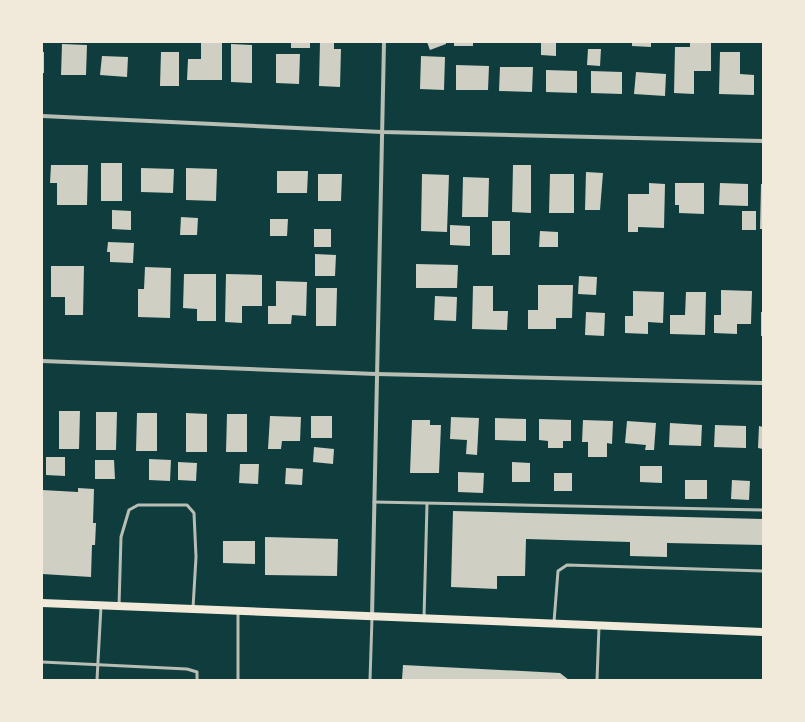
<svg xmlns="http://www.w3.org/2000/svg" width="805" height="722" viewBox="0 0 805 722" font-family="'Nunito Sans',sans-serif">
	<style>
		.building { fill: #cfcfc3 }
		.lines { fill: none; stroke-linecap: round; stroke-linejoin: round }
		.service { stroke: #b8beb3; stroke-width: 3 }
		.minor { stroke: #b8beb3; stroke-width: 4 }
		.secondary { stroke: #f1e9da; stroke-width: 8 }
	</style>
	<rect width="100%" height="100%" fill="#0f3d3e"/>
	<g class="building">
		<path d="M201,42H222V80H187L188,59H201Z"/>
		<rect x="291" y="42" width="19" height="6"/>
		<path d="M320,42H334V49H341L340,87L319,86Z"/>
		<path d="M427,42H446V44L430,50Z"/>
		<rect x="454" y="42" width="19" height="4"/>
		<path d="M541,42H556V56L541,55Z"/>
		<path d="M632,42H651V47L632,46Z"/>
		<path d="M690,42H711V71H694V94L674,93L675,47H690Z"/>
		<path d="M62,44L87,45L86,75H61Z"/>
		<path d="M231,44L252,45V83L231,82Z"/>
		<path d="M588,49H601L600,66L587,65Z"/>
		<rect x="42" y="52" width="2" height="21"/>
		<path d="M161,52H179V86H160Z"/>
		<path d="M720,52H740V74L754,75V95L719,94Z"/>
		<path d="M276,54H300L299,84L276,83Z"/>
		<path d="M102,56L128,57L127,77L100,75Z"/>
		<path d="M421,56L445,57L444,90L420,89Z"/>
		<path d="M456,65L489,66L488,90H456Z"/>
		<path d="M500,67H533L532,92L499,91Z"/>
		<path d="M546,70L577,71V93L546,92Z"/>
		<path d="M591,71L622,72V94L591,93Z"/>
		<path d="M636,72L666,74L665,96L634,94Z"/>
		<rect x="101" y="163" width="21" height="38"/>
		<path d="M51,165H88L87,205H57V183H50Z"/>
		<path d="M513,165H531V213L512,212Z"/>
		<path d="M141,168L174,169L173,193L141,192Z"/>
		<path d="M186,168L217,169L216,201L186,200Z"/>
		<path d="M277,171H308L307,193H277Z"/>
		<path d="M586,172L603,173L600,210H585Z"/>
		<path d="M318,174H342L341,201H318Z"/>
		<path d="M422,174L449,175L447,232L421,231Z"/>
		<path d="M550,174H574V213H549Z"/>
		<path d="M463,177L489,178L488,217H462Z"/>
		<path d="M649,183L665,184L664,228L638,227V232H628V194H649Z"/>
		<path d="M675,183H704V214L679,213V205H675Z"/>
		<path d="M720,183L748,184V206L719,205Z"/>
		<path d="M761,184H763V229H760Z"/>
		<path d="M112,210L131,211V230L112,229Z"/>
		<rect x="742" y="211" width="14" height="19"/>
		<path d="M181,217L198,218L197,235H180Z"/>
		<path d="M270,219H288L287,236H270Z"/>
		<rect x="492" y="221" width="18" height="34"/>
		<path d="M450,225L470,226V246L450,245Z"/>
		<rect x="314" y="229" width="17" height="18"/>
		<path d="M540,231L558,232V247H539Z"/>
		<path d="M108,242L134,243L133,263L110,262V252H107Z"/>
		<path d="M315,254L336,255L335,276H315Z"/>
		<path d="M416,264L458,265L457,288H416Z"/>
		<path d="M51,266H84L83,315H65V297H51Z"/>
		<path d="M145,267L171,268L170,318L138,317V289H144Z"/>
		<path d="M184,274H216V321H197V309L183,308Z"/>
		<path d="M226,274L262,275V306H242V323L225,322Z"/>
		<path d="M579,276L597,277L596,295L578,294Z"/>
		<path d="M276,281L307,282L306,316L292,315L291,324H268V306H276Z"/>
		<path d="M538,285H573L572,318H556V329H528V310H538Z"/>
		<path d="M473,286H493V311H508L507,330L472,329Z"/>
		<path d="M316,288H337L336,326H316Z"/>
		<path d="M721,290L752,291L751,324H737V334L714,333V315H721Z"/>
		<path d="M633,291L664,292L663,323L648,322V334L625,333V316H633Z"/>
		<path d="M686,292H706L705,335L670,334V315H685Z"/>
		<path d="M435,296L457,297L456,321L434,320Z"/>
		<path d="M586,312L605,313L604,336L585,335Z"/>
		<rect x="761" y="312" width="2" height="24"/>
		<path d="M59,411H80L79,449H59Z"/>
		<path d="M96,412H117L116,450H96Z"/>
		<path d="M137,413H157V451H136Z"/>
		<path d="M186,413L207,414V452H186Z"/>
		<path d="M227,414H247V452H226Z"/>
		<path d="M270,416L301,417L300,441H282L281,449H268Z"/>
		<rect x="311" y="416" width="21" height="22"/>
		<path d="M451,417L479,418L477,455L466,454L467,440L450,439Z"/>
		<path d="M495,418L526,419V441L495,440Z"/>
		<path d="M539,419L571,420V441H563V448H548V441L539,440Z"/>
		<path d="M412,420H430V425H441L439,473H410Z"/>
		<path d="M583,420L613,421L612,444L607,443V457H588V442H582Z"/>
		<path d="M627,421L656,423L654,450H645L646,445L625,443Z"/>
		<path d="M670,423L702,425L701,446L669,445Z"/>
		<path d="M715,425L746,426V448L714,447Z"/>
		<path d="M759,426L763,427V449L758,448Z"/>
		<path d="M314,447L334,449L333,464L313,462Z"/>
		<path d="M46,457H65V476L46,475Z"/>
		<path d="M149,459L171,460L170,481L149,480Z"/>
		<path d="M95,460H114L115,479H95Z"/>
		<path d="M178,462L197,463L196,481L178,480Z"/>
		<path d="M512,462L530,463V482H512Z"/>
		<path d="M240,464H259L258,484L239,483Z"/>
		<path d="M640,466H662V483L640,482Z"/>
		<path d="M286,468L303,469L302,485L285,484Z"/>
		<path d="M458,472L484,473L483,493L458,492Z"/>
		<rect x="554" y="473" width="18" height="18"/>
		<rect x="685" y="480" width="22" height="19"/>
		<path d="M732,480L750,481L749,500L731,499Z"/>
		<path d="M78,488L94,489L93,523H96L95,545H92L91,577L42,574V490L78,492Z"/>
		<path d="M453,511L763,519V545L667,543V557L630,556V542L526,539L525,576H497V589L451,587Z"/>
		<path d="M265,537L338,539L337,576L265,575Z"/>
		<path d="M223,541H255V564L223,563Z"/>
		<path d="M403,665L560,673L569,680H402Z"/>
	</g>
	<g class="lines">
		<g class="service">
			<path d="M374,502L763,510"/>
			<path d="M119,606L121,537L129,510L138,505H187L194,513L196,557L193,608"/>
			<path d="M238,612V680"/>
			<path d="M424,618L427,504"/>
			<path d="M554,622L558,571L567,565L763,571"/>
			<path d="M42,662L187,669L197,672V680"/>
			<path d="M97,680L101,606"/>
			<path d="M370,680L372,618"/>
			<path d="M597,680L599,626"/>
		</g>
		<g class="minor">
			<path d="M42,116L382,132L763,141"/>
			<path d="M42,361L376,374L763,383"/>
			<path d="M372,617L384,42"/>
		</g>
		<path class="secondary" d="M42,603L763,632"/>
	</g>
	<rect width="805" height="722" fill="none" stroke="#f1e9da" stroke-width="86"/>
</svg>
